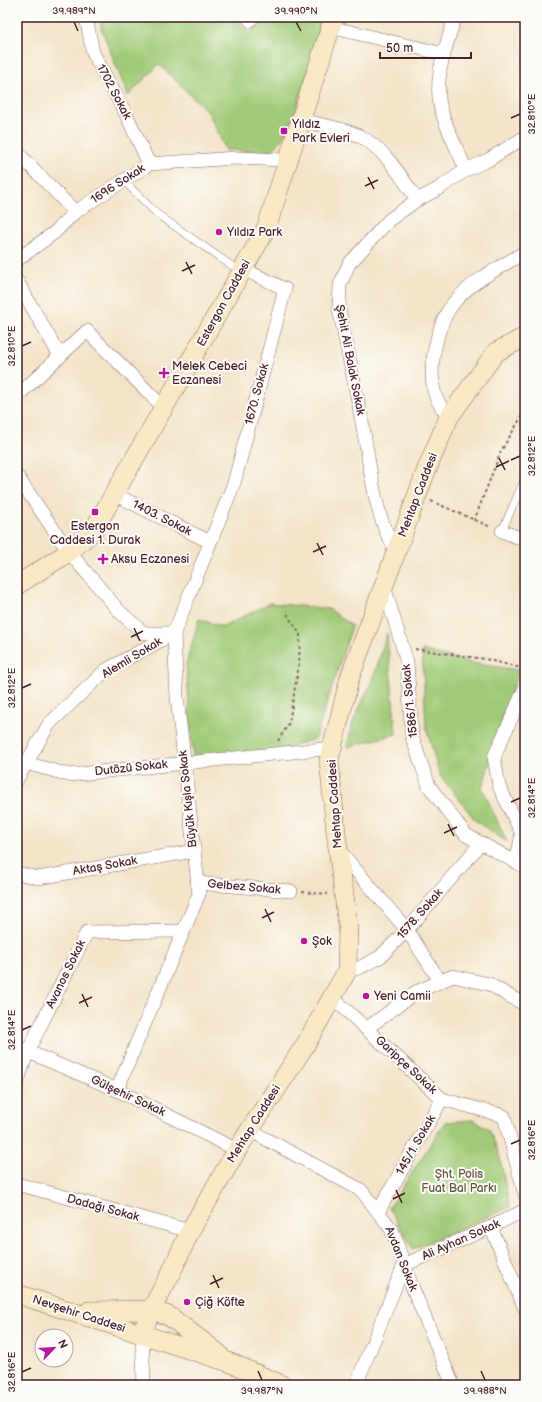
<svg xmlns="http://www.w3.org/2000/svg" width="542" height="1402" viewBox="0 0 542 1402" font-family="'Balsamiq Sans',sans-serif">
	<style>
		.green { fill: #a1cb78; stroke: #767552 }
		.lines { fill: none; stroke-linecap: round; stroke-linejoin: round }
		.lane-casing { stroke: #856462; stroke-width: 8 }
		.street-casing { stroke: #856462; stroke-width: 14 }
		.secondary-casing { stroke: #856462; stroke-width: 20 }
		.path { stroke: #856462; stroke-width: 2; stroke-dasharray: 3 3; stroke-linecap: butt }
		.lane { stroke: #fff; stroke-width: 7 }
		.street { stroke: #fff; stroke-width: 13 }
		.secondary { stroke: #f8e8c3; stroke-width: 19 }
		.ticks { fill: none; stroke: #4a1f2b; stroke-width: 1.5 }
		.poi-dot { fill: #b5179e; stroke: #fdfcf7; stroke-width: 1.5 }
		.labels { text-anchor: middle; dominant-baseline: central; stroke-width: 4; stroke-linejoin: round; paint-order: stroke }
		.street-label { font-size: 12px; fill: #4a1f2b; stroke: #fdfcf7 }
		.poi-label { font-size: 12px; fill: #4a1f2b; stroke: #fdfcf7; text-anchor: start }
		.park-label { font-size: 12px; fill: #645342; stroke: #fdfcf7 }
		.neatline { fill: none; stroke: #4a1f2b; stroke-width: 1.5 }
		.ticks-label { font-size: 10px; text-anchor: middle; fill: #4a1f2b }
	</style>
	<rect width="100%" height="100%" fill="#fdfcf7"/>
	<filter id="ink" filterUnits="userSpaceOnUse"><feTurbulence type="fractalNoise" baseFrequency=".025" numOctaves="2"/><feDisplacementMap in="SourceGraphic" scale="8" xChannelSelector="R" yChannelSelector="G"/><feConvolveMatrix kernelMatrix="1 2 1 2 8 2 1 2 1" color-interpolation-filters="sRGB"/></filter>
	<filter id="wash" filterUnits="userSpaceOnUse"><feTurbulence type="fractalNoise" baseFrequency=".012" numOctaves="4" result="noise"/><feDisplacementMap in="SourceGraphic" scale="16" xChannelSelector="R" yChannelSelector="G"/><feGaussianBlur stdDeviation="0.9" result="paint"/><feColorMatrix in="noise" values="0 0 0 0 0 0 0 0 0 0 0 0 0 0 0 0 0 1.4 0 .05"/><feComposite in="paint" operator="in"/></filter>
	<g filter="url(#wash)">
		<rect width="100%" height="100%" fill="#f3e4c9"/>
		<g class="green">
			<path d="M100,17H233L250,33L267,17H322C315,42 294,144 269,151C260,153 236,150 226,150L208,112L159,64L128,96L102,30Z"/>
			<path d="M270,603L329,609L352,626L315,739L270,753L193,758L186,664L199,619L223,627Z"/>
			<path d="M387,633L396,734L347,747L353,722L374,676Z"/>
			<path d="M422,650L472,663L518,670L482,788L507,842L476,821L439,774L426,726Z"/>
			<path d="M473,1120L489,1129L499,1154L510,1207L413,1249L389,1208L445,1122Z"/>
		</g>
	</g>
	<g filter="url(#ink)">
		<g class="lines">
			<g class="lane-casing">
				<g id="lane">
					<path d="M243,17L250,24L257,17"/>
					<path d="M123,180L157,214L232,266L242,269"/>
					<path d="M502,531L525,478"/>
				</g>
			</g>
			<g class="street-casing">
				<g id="street">
					<path d="M86,17L93,53L127,116L149,164"/>
					<path d="M455,17C446,47 433,78 441,110C447,130 458,150 466,170"/>
					<path d="M330,27L444,54"/>
					<path d="M301,120C321,125 345,128 363,138C387,152 402,178 417,200"/>
					<path d="M17,152L75,212"/>
					<path d="M17,260L55,232L75,212L149,164L236,158L287,160"/>
					<path d="M17,281L60,356"/>
					<path d="M17,396L87,331L164,408"/>
					<path d="M449,417C442,409 437,402 434,391C428,364 438,319 457,299C474,280 504,265 525,252"/>
					<path d="M17,476L69,552L120,612L144,633H174L177,697L199,894L117,1090"/>
					<path d="M114,494L210,542"/>
					<path d="M502,531L525,540"/>
					<path d="M397,550C375,525 369,457 362,422C355,385 347,347 339,309L340,285L349,264L389,220L417,200L438,189L466,170L488,160L525,137"/>
					<path d="M384,586L407,662L412,737L429,786L466,835L525,867"/>
					<path d="M26,763L69,775L332,748"/>
					<path d="M17,779L49,724L106,670L174,633L234,483L285,289L243,269"/>
					<path d="M338,849L407,930L440,981"/>
					<path d="M516,862L522,834L499,786L494,757L525,688"/>
					<path d="M17,873L38,878L194,851"/>
					<path d="M197,883L291,891"/>
					<path d="M347,971L359,968L380,957L407,930L481,843"/>
					<path d="M332,997L442,1099L504,1116L525,1195"/>
					<path d="M366,1029L416,992L453,976L489,984L525,1005"/>
					<path d="M17,1047L117,1090L237,1150"/>
					<path d="M17,1083L28,1051L87,932L183,931"/>
					<path d="M249,1130L361,1190L392,1230L411,1284L453,1385"/>
					<path d="M17,1184L190,1231"/>
					<path d="M378,1212L442,1099"/>
					<path d="M491,1227L525,1309"/>
					<path d="M142,1334L144,1385"/>
					<path d="M356,1385L404,1265L491,1227L525,1210"/>
				</g>
			</g>
			<g class="secondary-casing">
				<g id="secondary">
					<path d="M17,585L69,552L93,531L266,229L334,17"/>
					<path d="M17,1294L231,1363L282,1385"/>
					<path d="M89,1311L151,1310L169,1316L219,1354"/>
					<path d="M142,1334L151,1310L170,1275L190,1231L237,1150L307,1042L347,971L348,926L336,833L329,760L350,677L428,466L449,417L496,352L525,337"/>
				</g>
			</g>
			<g class="path">
				<path d="M431,501L491,527"/>
				<path d="M474,521L501,451L525,411"/>
				<path d="M415,649L485,659L525,669"/>
				<path d="M278,741L289,723L299,664L300,634L288,616L287,610"/>
				<path d="M302,892L328,894"/>
			</g>
			<use href="#lane" class="lane"/>
			<use href="#street" class="street"/>
			<use href="#secondary" class="secondary"/>
		</g>
	</g>
	<path class="ticks" d="M74,22L78,31M296,22L301,31M511,118L520,114M368,177L374,189M365,186L378,180M186,262L192,274M182,271L195,265M22,346L31,342M499,458L505,470M511,460L520,456M496,467L509,461M317,543L323,555M313,552L326,546M134,628L140,641M131,637L143,631M22,688L31,684M511,802L520,798M448,824L454,836M444,833L457,827M265,909L271,922M262,918L274,912M82,994L88,1007M79,1003L92,997M22,1030L31,1026M511,1144L520,1140M396,1190L402,1203M393,1199L405,1193M213,1275L219,1288M210,1284L223,1278M258,1371L262,1380M481,1371L485,1380M22,1372L31,1368"/>
	<g class="poi-dot">
		<rect x="280" y="127" width="8" height="8" rx="2"/>
		<circle cx="219" cy="232" r="4"/>
		<path d="M162 367h4v4h4v4h-4v4h-4v-4h-4v-4h4z"/>
		<rect x="91" y="508" width="8" height="8" rx="2"/>
		<path d="M101 553h4v4h4v4h-4v4h-4v-4h-4v-4h4z"/>
		<circle cx="304" cy="941" r="4"/>
		<circle cx="366" cy="996" r="4"/>
		<circle cx="187" cy="1302" r="4"/>
	</g>
	<g class="labels">
		<g class="street-label">
			<text transform="translate(114 92) rotate(62)">1702 Sokak</text>
			<text transform="translate(118 184) rotate(-33)">1696 Sokak</text>
			<text transform="translate(224 303) rotate(-61)">Estergon Caddesi</text>
			<text transform="translate(350 360) rotate(79)">Şehit Ali Balak Sokak</text>
			<text transform="translate(257 394) rotate(-75)">1670. Sokak</text>
			<text transform="translate(418 495) rotate(-69)">Mehtap Caddesi</text>
			<text transform="translate(162 518) rotate(27)">1403. Sokak</text>
			<text transform="translate(132 658) rotate(-31)">Alemli Sokak</text>
			<text transform="translate(410 701) rotate(-96)">1586/1. Sokak</text>
			<text transform="translate(131 768) rotate(-6)">Dutözü Sokak</text>
			<text transform="translate(188 799) rotate(-96)">Büyük Kışla Sokak</text>
			<text transform="translate(335 804) rotate(-94)">Mehtap Caddesi</text>
			<text transform="translate(105 866) rotate(-10)">Aktaş Sokak</text>
			<text transform="translate(244 887) rotate(5)">Gelbez Sokak</text>
			<text transform="translate(420 914) rotate(-49)">1578. Sokak</text>
			<text transform="translate(66 974) rotate(-64)">Avanos Sokak</text>
			<text transform="translate(406 1065) rotate(43)">Garipçe Sokak</text>
			<text transform="translate(128 1096) rotate(25)">Gülşehir Sokak</text>
			<text transform="translate(254 1124) rotate(-58)">Mehtap Caddesi</text>
			<text transform="translate(416 1145) rotate(-60)">145/1. Sokak</text>
			<text transform="translate(103 1208) rotate(15)">Dadağı Sokak</text>
			<text transform="translate(461 1240) rotate(-24)">Ali Ayhan Sokak</text>
			<text transform="translate(401 1259) rotate(68)">Avdan Sokak</text>
			<text transform="translate(79 1314) rotate(18)">Nevşehir Caddesi</text>
		</g>
		<g class="poi-label">
			<text x="292" y="124">Yıldız<tspan x="292" dy="14">Park Evleri</tspan></text>
			<text x="227" y="232">Yıldız Park</text>
			<text x="172" y="366">Melek Cebeci<tspan x="172" dy="14">Eczanesi</tspan></text>
			<text x="95" y="526" text-anchor="middle">Estergon<tspan x="95" dy="14">Caddesi 1. Durak</tspan></text>
			<text x="111" y="559">Aksu Eczanesi</text>
			<text x="312" y="941">Şok</text>
			<text x="374" y="996">Yeni Camii</text>
			<text x="195" y="1302">Çiğ Köfte</text>
		</g>
		<g class="park-label">
			<text x="459" y="1174">Şht. Polis<tspan x="459" dy="14">Fuat Bal Parkı</tspan></text>
		</g>
	</g>
	<rect width="542" height="1402" fill="none" stroke="#fdfcf7" stroke-width="44"/>
	<g transform="translate(54 1348) rotate(65)"><circle r="19" fill="#fdfcf7" stroke="#b5a4a5"/>
	<path d="M0-3L7 15L0 10L-7 15Z" fill="#b5179e"/>
	<text y="-6" font-size="11" font-weight="bold" text-anchor="middle" fill="#4a1f2b">N</text>
	</g>
	<path d="M380 52v6h91v-6" fill="none" stroke="#4a1f2b" stroke-width="2"/>
	<text x="386" y="52" font-size="12" fill="#4a1f2b" stroke="#fdfcf7" stroke-width="3" paint-order="stroke">50 m</text>
	<rect x="22" y="22" width="498" height="1358" class="neatline"/>
	<g class="ticks-label">
		<text x="74" y="14">39.989°N</text>
		<text x="296" y="14">39.990°N</text>
		<text transform="translate(531 114) rotate(-90)" y="4">32.810°E</text>
		<text transform="translate(11 346) rotate(-90)" y="4">32.810°E</text>
		<text transform="translate(531 456) rotate(-90)" y="4">32.812°E</text>
		<text transform="translate(11 688) rotate(-90)" y="4">32.812°E</text>
		<text transform="translate(531 798) rotate(-90)" y="4">32.814°E</text>
		<text transform="translate(11 1030) rotate(-90)" y="4">32.814°E</text>
		<text transform="translate(531 1140) rotate(-90)" y="4">32.816°E</text>
		<text transform="translate(11 1372) rotate(-90)" y="4">32.816°E</text>
		<text x="262" y="1394">39.987°N</text>
		<text x="485" y="1394">39.988°N</text>
	</g>
</svg>
